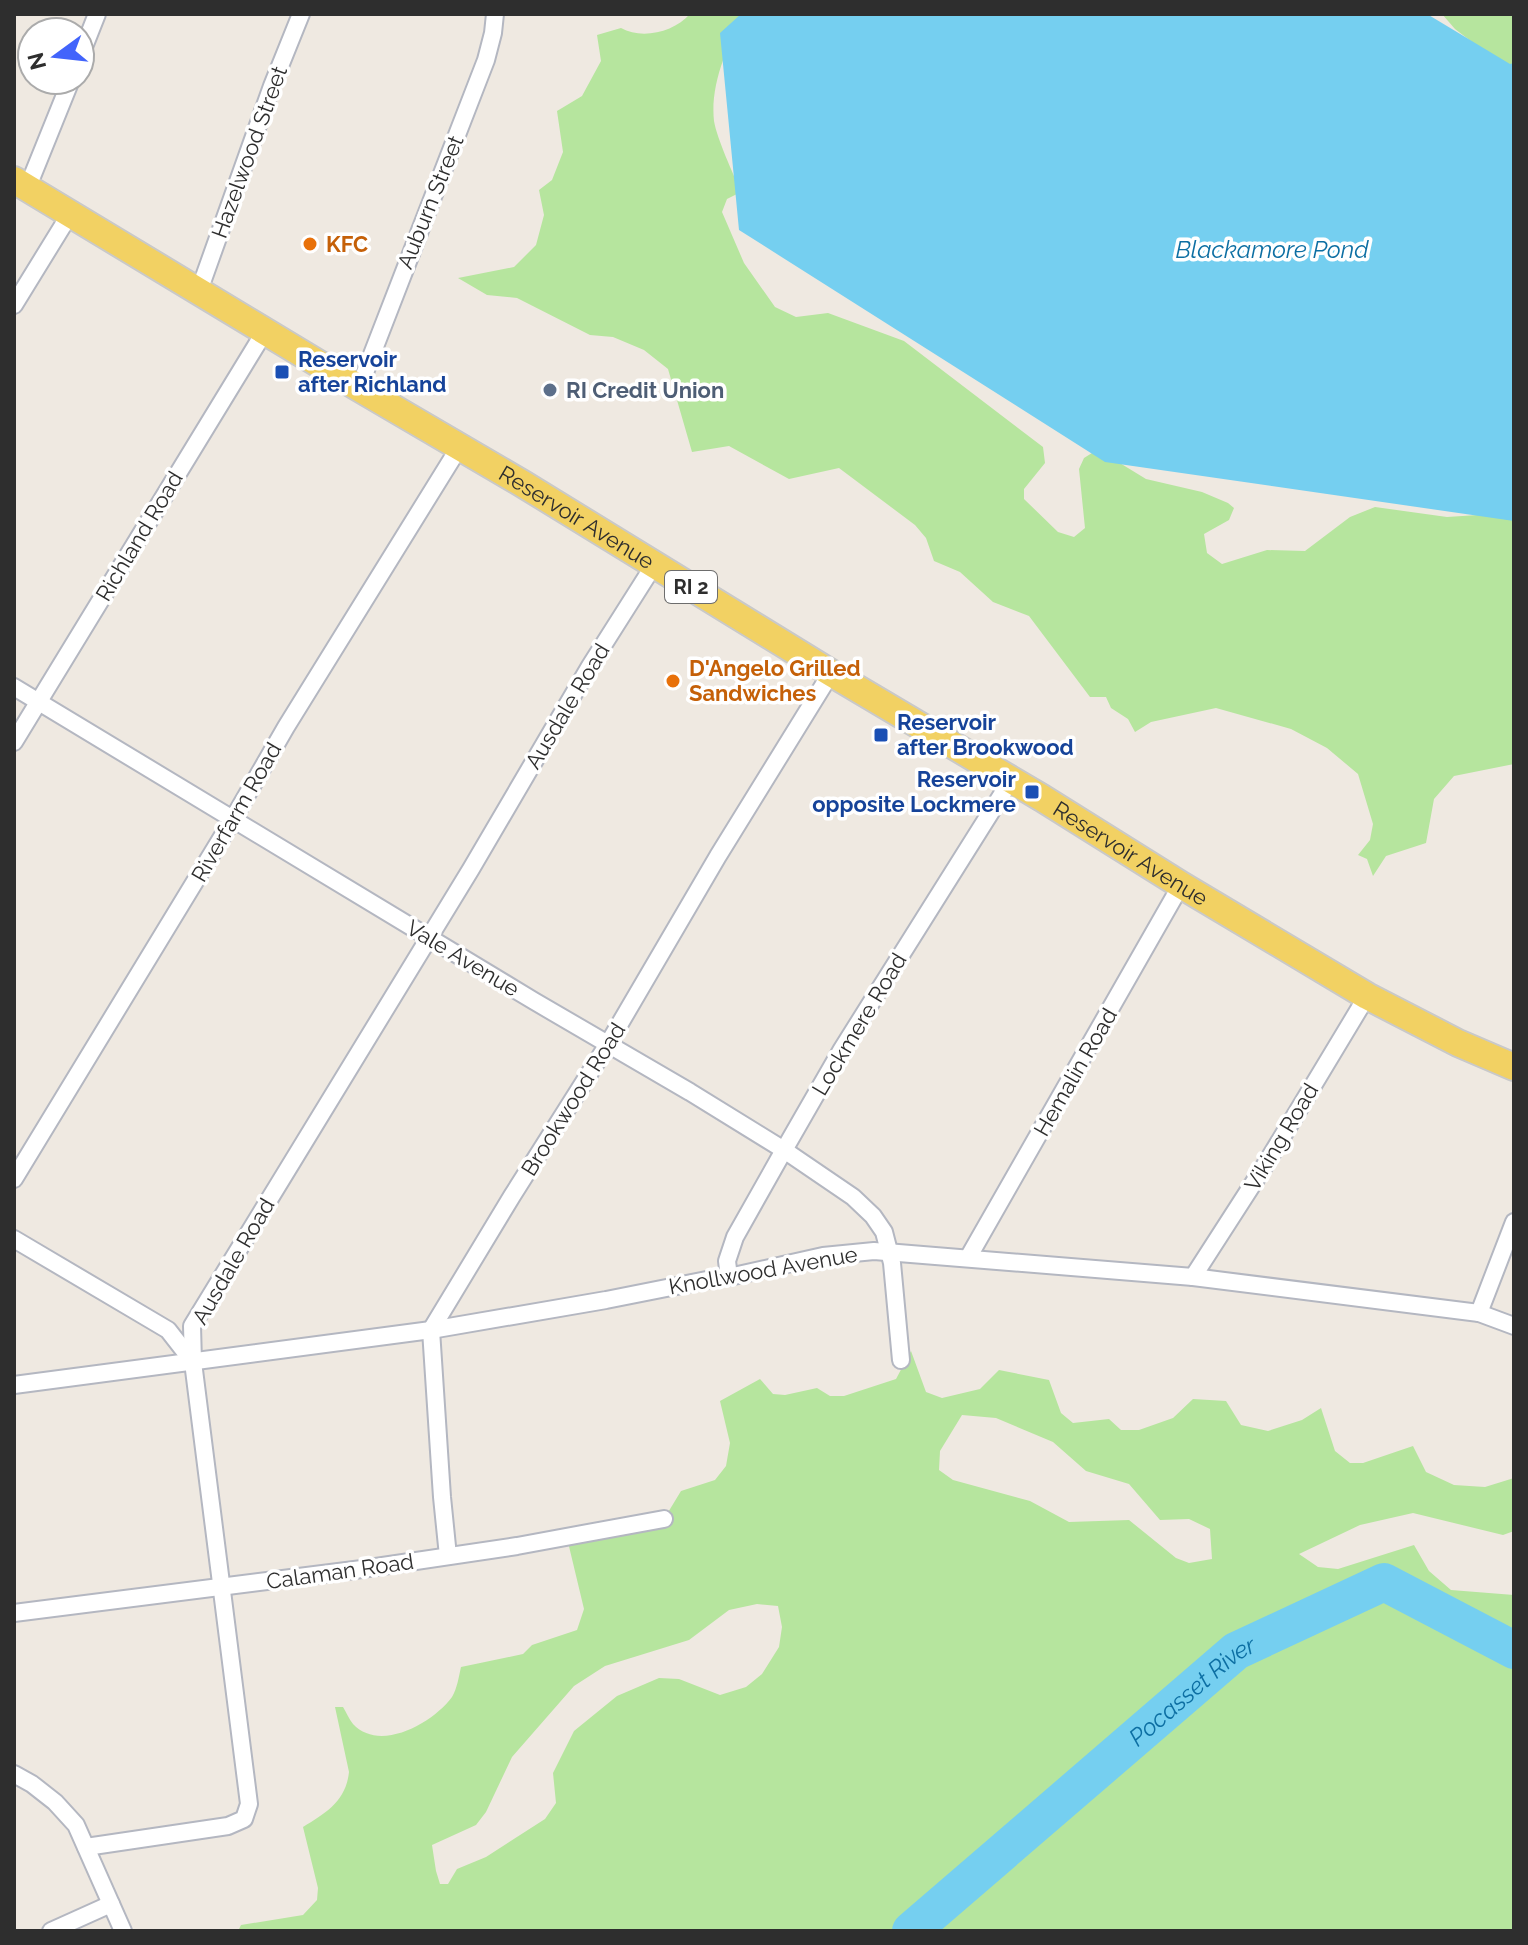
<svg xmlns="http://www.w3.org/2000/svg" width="1528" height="1945" viewBox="0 0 1528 1945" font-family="Raleway,sans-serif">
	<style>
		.green { fill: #b6e59e; fill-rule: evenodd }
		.water { fill: #75cff0 }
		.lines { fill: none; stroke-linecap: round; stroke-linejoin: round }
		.river { stroke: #75cff0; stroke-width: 38 }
		.street-casing { stroke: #b4b7c1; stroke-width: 20 }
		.primary-casing { stroke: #c9c9c9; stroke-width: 30 }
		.street { stroke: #fff; stroke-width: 16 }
		.primary { stroke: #f2d163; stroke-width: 26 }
		.food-dot { fill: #e8710a; stroke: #fff; stroke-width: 3 }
		.transit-dot { fill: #1a4fb4; stroke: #fff; stroke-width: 3 }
		.service-dot { fill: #5c6f8a; stroke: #fff; stroke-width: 3 }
		.labels { text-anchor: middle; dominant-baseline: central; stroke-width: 7; stroke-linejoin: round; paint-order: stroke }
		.shield { fill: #fff; stroke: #6d6d6d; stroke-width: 2 }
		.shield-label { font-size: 20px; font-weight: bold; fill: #2e2e2e }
		.street-label { font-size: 22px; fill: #2e2e2e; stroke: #fff }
		.food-label { font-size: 22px; font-weight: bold; fill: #c56008; stroke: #fff; text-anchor: start }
		.transit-label { font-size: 22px; font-weight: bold; fill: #164399; stroke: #fff; text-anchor: start }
		.service-label { font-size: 22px; font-weight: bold; fill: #4e5e75; stroke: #fff; text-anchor: start }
		.water-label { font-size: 24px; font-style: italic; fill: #0d6fa3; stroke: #fff }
	</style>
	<rect width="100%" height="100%" fill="#efe9e1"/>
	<g class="green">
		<path d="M690,14H746C727,43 710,86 714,121C717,139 733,173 741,192L727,199L722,212L744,263L775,307L796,317L828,313L904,341L1043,447L1045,463L1024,489V499L1058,532L1074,537L1085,528L1079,469L1084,458L1092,453L1110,457L1146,479L1202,492L1228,503L1234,508L1229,520L1204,534L1207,553L1222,564L1267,550L1305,551L1350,517L1375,507L1447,517L1509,513L1514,516V764L1454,776L1434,799L1426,843L1386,856L1373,876L1367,859L1358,855L1370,840L1373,824L1358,774L1327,748L1291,729L1216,708L1151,722L1135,732L1128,719L1111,708L1106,697H1090L1029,616L993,602L960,572L934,561L926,538L915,525L839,468L789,479L729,446L692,452L668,369L644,350L613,337L590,335L517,298L487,295L458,278L514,267L536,245L544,215L539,190L552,180L563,152L557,111L582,96L601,61L597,35L621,28C642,40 674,32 690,14Z"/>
		<path d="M1442,14H1514V65L1501,64L1455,29Z"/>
		<path d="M911,1351L926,1392L942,1398L980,1389L999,1370L1049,1380L1061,1413L1073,1423L1109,1419L1121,1430H1139L1173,1418L1193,1399L1226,1401L1241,1425L1268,1431L1302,1420L1321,1408L1335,1451L1350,1463H1363L1413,1446L1426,1472L1454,1485L1485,1487L1514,1478V1531L1503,1535L1413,1513L1360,1525L1299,1554L1318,1567L1338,1569L1414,1545L1429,1571L1451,1590L1514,1595V1931H238L241,1925L303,1915L317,1900L318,1888L303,1827C326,1813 346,1801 349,1772L335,1707H343C346,1712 349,1719 353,1724C380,1753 433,1723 452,1697C457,1689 459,1676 461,1667L523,1654L532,1645L577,1630L584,1609L567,1538L664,1519L681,1491L715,1480L726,1466L730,1443L720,1401L760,1379L773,1394L785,1395L817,1388L830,1396H844L896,1379ZM962,1415L996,1418L1053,1442L1086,1471L1129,1484L1160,1520L1189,1519L1210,1529L1212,1559L1189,1563L1176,1558L1129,1520L1069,1522L1030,1501L953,1480L939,1470L940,1451ZM757,1604L778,1606L782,1627L779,1647L762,1674L746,1687L720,1695L679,1679L659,1678L617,1696L574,1731L553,1773L556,1803L545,1819L486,1857L457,1869L448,1884H440L436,1871L432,1845L476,1825L486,1812L512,1757L574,1686L605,1666L689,1640L729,1610Z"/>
	</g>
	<path class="water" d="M741,14H1427L1510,64L1514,63V521L1105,462L739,230L720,33Z"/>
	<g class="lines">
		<path class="river" id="s1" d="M911,1931L1236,1651L1384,1582L1514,1650"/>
		<g class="street-casing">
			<g id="street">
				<path d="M80,57L97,14"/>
				<path d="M27,189L71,80"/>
				<path d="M199,291L272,86L301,14"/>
				<path d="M14,305L70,214"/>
				<path d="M359,388L486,60L493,33L495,14"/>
				<path d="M14,687L534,1001L690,1092L784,1150L853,1197L873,1216L884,1232L892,1263L901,1360"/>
				<path d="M14,742L265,331"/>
				<path d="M14,1179L233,819L286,727L460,446"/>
				<path d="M14,1239L168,1330L193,1362"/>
				<path d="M968,1258L1181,885"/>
				<path d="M729,1277L727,1261L735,1237L784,1150L842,1049L1011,780"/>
				<path d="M1193,1277L1267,1162L1367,996"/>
				<path d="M1479,1313L1514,1222"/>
				<path d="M14,1385L431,1330L606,1300L722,1277H729L823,1256L874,1251L1193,1277L1479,1313L1514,1326"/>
				<path d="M448,1556L442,1497L431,1330L512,1196L608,1044L718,856L831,673"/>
				<path d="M14,1613L362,1569L517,1546L664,1519"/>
				<path d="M14,1774L32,1784L55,1802L76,1825L123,1931"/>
				<path d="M86,1847L228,1826L244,1819L249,1804L193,1362L192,1326L471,869L590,666L654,565"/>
				<path d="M51,1931L111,1904"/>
			</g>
		</g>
		<g class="primary-casing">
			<g id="primary">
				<path id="s2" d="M14,180L359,388L523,484L831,673L1042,798L1181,885L1367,996L1458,1043L1514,1067"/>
			</g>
		</g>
		<use href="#street" class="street"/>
		<use href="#primary" class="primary"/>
	</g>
	<g class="food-dot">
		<circle cx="310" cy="244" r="8"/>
		<circle cx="673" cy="681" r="8"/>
	</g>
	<g class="transit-dot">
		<rect x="274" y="364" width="16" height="16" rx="4"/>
		<rect x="873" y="727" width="16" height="16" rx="4"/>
		<rect x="1024" y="784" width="16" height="16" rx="4"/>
	</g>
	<circle class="service-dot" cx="550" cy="390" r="8"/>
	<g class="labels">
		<rect class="shield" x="665" y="571" width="52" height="32" rx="6"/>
		<g class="shield-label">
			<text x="691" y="587">RI 2</text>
		</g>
		<g class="street-label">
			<text transform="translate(249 152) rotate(-70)">Hazelwood Street</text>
			<text transform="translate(430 202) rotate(-68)">Auburn Street</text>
			<text stroke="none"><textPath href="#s2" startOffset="656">Reservoir Avenue</textPath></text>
			<text transform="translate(139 536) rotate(-59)">Richland Road</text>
			<text transform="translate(567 706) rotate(-59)">Ausdale Road</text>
			<text transform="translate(236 812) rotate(-60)">Riverfarm Road</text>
			<text stroke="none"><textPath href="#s2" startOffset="1304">Reservoir Avenue</textPath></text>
			<text transform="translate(463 958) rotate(31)">Vale Avenue</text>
			<text transform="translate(859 1024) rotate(-59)">Lockmere Road</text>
			<text transform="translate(1075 1072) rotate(-60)">Hemalin Road</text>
			<text transform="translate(573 1099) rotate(-58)">Brookwood Road</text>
			<text transform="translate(1281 1137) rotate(-59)">Viking Road</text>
			<text transform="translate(233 1261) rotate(-60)">Ausdale Road</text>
			<text transform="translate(763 1270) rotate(-10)">Knollwood Avenue</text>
			<text transform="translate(340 1571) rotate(-8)">Calaman Road</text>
		</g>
		<g class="food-label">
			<text x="326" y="244">KFC</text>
			<text x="689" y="668">D'Angelo Grilled<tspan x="689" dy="25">Sandwiches</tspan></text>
		</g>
		<g class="transit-label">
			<text x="298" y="359">Reservoir<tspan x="298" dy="25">after Richland</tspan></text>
			<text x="897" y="722">Reservoir<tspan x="897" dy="25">after Brookwood</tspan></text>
			<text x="1016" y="779" text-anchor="end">Reservoir<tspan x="1016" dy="25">opposite Lockmere</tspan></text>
		</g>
		<g class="service-label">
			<text x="566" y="390">RI Credit Union</text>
		</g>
		<g class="water-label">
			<text x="1272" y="249">Blackamore Pond</text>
			<text stroke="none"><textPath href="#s1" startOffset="370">Pocasset River</textPath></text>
		</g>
	</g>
	<rect width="1528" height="1945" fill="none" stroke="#2e2e2e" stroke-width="32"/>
	<g transform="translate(56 56) rotate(255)"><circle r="38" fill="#ffffff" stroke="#ababab" stroke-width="2"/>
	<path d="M0-6L14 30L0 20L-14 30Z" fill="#4264fb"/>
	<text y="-12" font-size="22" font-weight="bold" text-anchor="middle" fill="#2e2e2e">N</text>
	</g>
</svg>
